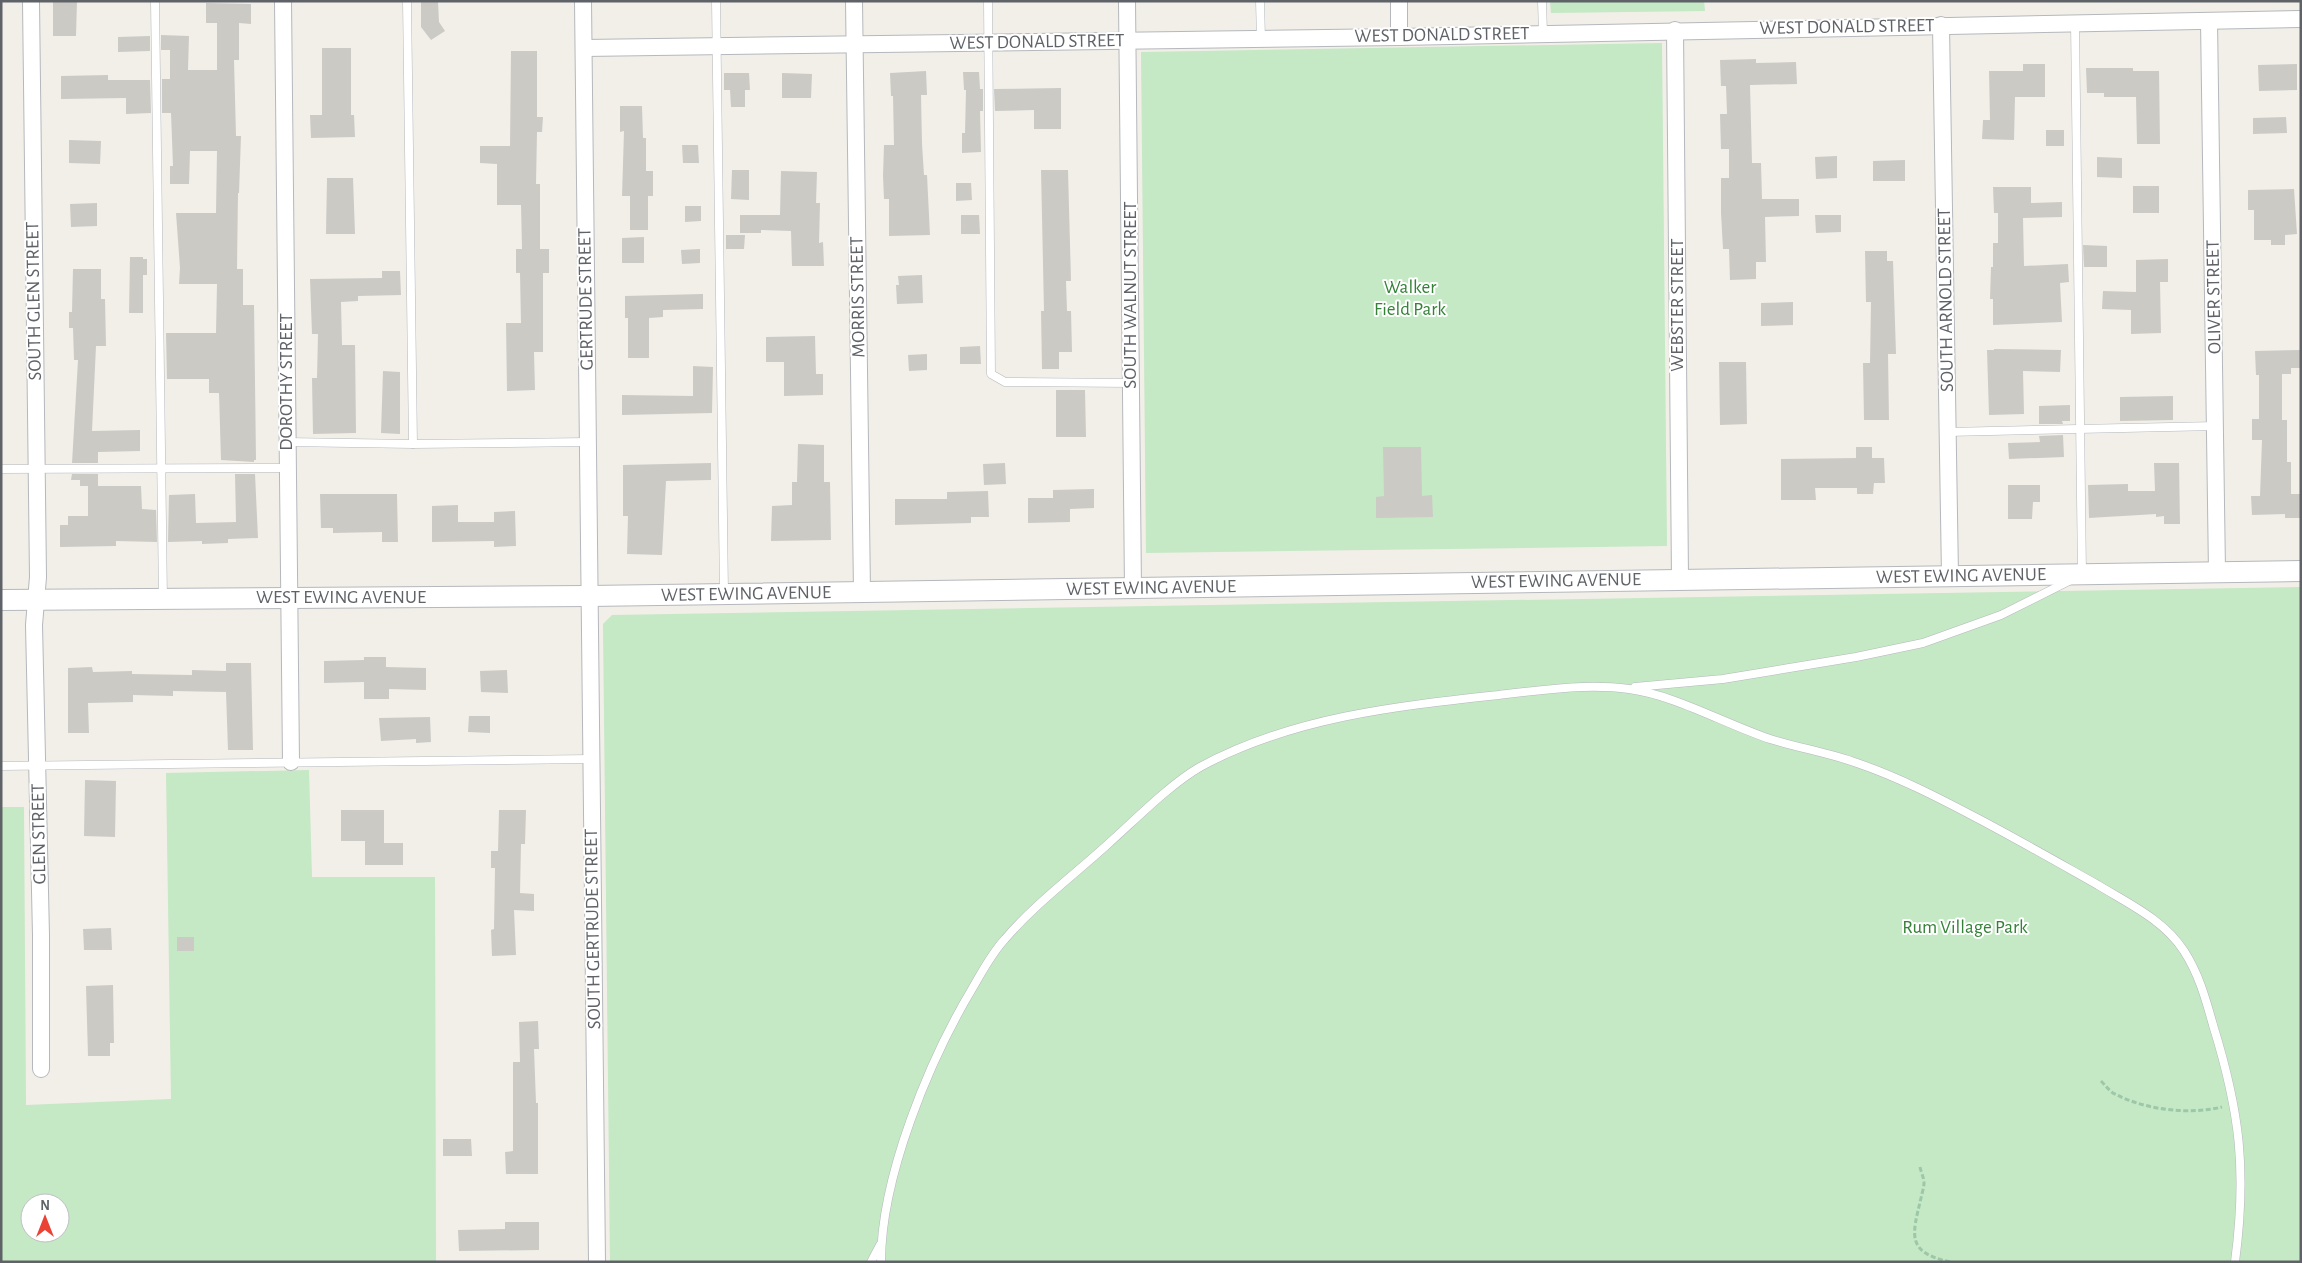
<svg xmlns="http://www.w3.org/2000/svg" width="2302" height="1263" viewBox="0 0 2302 1263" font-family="'Alegreya Sans',sans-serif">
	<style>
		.green { fill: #c5e8c5; fill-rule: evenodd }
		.building { fill: #cccac5 }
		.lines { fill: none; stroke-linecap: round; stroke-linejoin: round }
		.service-casing { stroke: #b5b8bc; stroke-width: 9 }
		.minor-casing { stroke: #b5b8bc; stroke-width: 18 }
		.tertiary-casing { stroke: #b5b8bc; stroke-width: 22 }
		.path { stroke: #9cc7a9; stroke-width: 3; stroke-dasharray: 5 2.5; stroke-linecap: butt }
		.service { stroke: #fff; stroke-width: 8 }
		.minor { stroke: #fff; stroke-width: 16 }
		.tertiary { stroke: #fff; stroke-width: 20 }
		.labels { text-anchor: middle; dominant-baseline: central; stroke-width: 4; stroke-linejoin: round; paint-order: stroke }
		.street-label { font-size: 19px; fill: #5f6368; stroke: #fff }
		.park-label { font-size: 19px; fill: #348238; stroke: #fff }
	</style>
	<rect width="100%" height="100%" fill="#f1efe8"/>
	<g class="green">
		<path d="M1550,1H1704L1705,11L1551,13Z"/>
		<path d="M1662,43L1667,546L1146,553L1141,52Z"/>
		<path d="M2301,587V1262H610L603,624L612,615Z"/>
		<path d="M309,770L312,877H435L436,1262H1V807H24L26,1105L171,1099L166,773ZM30,1203H60V1233H30Z"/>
	</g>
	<g class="building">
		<path d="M53,1H77L76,36H53Z"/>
		<path d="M421,1H438L439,22L445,31L431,40L421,27Z"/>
		<path d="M206,3L251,4V24L239,23V60H234L236,136H241L239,193H238L237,269H243V305H254L256,460H254V462L221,460L219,393H209V379H167L166,333H216L217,284H179L180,268L176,213H216L217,151H190L189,184H170V166H173L171,113H162V79H170V50H161V35L189,36L188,70H217V23H206Z"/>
		<path d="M150,36V51L118,52V37Z"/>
		<path d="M322,48H351V115H354L355,137L311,138L310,115H322Z"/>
		<path d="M511,51H537V117H543L542,132H537L536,184H540V249H549V273H543V352H534L535,390L507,391L506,323H521L520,273H516V249H522L521,205H497V164L480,163V146H510Z"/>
		<path d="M1756,59V63L1796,62L1797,84L1750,85L1752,163H1761L1762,199H1799V216L1765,217L1766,262H1756V279L1730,280L1729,249H1723L1721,213V178H1729V149H1721L1720,114H1727L1726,86H1721L1720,60Z"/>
		<path d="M2023,64H2045V97H2015L2014,140L1982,139L1983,120H1990L1989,71H2023Z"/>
		<path d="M2297,64V90L2259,91L2258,65Z"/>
		<path d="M2086,68H2133V71H2159L2160,144H2137L2136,97H2104V93H2087Z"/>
		<path d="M926,71L927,95H921L922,144L924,175H927L930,235L889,236V199H884L883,176L884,145H894L893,96H891L890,73Z"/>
		<path d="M963,72H979L980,89H983V111H980L981,152L962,153V133H965L966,90H964Z"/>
		<path d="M724,73H749L750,90H745V107H731L730,90H724Z"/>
		<path d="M782,73L812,74L811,98H782Z"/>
		<path d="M108,75V80H150L151,113L126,114V98L61,99V76Z"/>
		<path d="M1061,88V129H1034V110L995,111L994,89Z"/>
		<path d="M620,106H642L643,138H646V171H653V196H648V230H630V196H622L624,131L620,132Z"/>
		<path d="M2286,117L2287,133L2253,134V118Z"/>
		<rect x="2046" y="130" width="18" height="16"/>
		<path d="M69,140L101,141L100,164L69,163Z"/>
		<path d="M682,145H698L699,163H683Z"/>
		<path d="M1837,156V178L1816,179L1815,157Z"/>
		<path d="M2097,157L2122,158V178L2097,177Z"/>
		<path d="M1905,160V181H1873V161Z"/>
		<path d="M732,170H749V200L731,199Z"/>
		<path d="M1041,170H1068L1071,281H1066L1067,311H1071L1072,352H1059V369H1042L1041,311H1044Z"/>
		<path d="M781,171L817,172L816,203H820L819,243L823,242L824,266H792L791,231L761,230V233H740V215H780Z"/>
		<path d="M327,178H353L355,234H326Z"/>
		<path d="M956,183H971L972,200L956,201Z"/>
		<rect x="2133" y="186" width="26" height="27"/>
		<path d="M1993,187H2031V203L2062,202V217L2023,218L2024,266L2068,264L2069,282L2060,283L2062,322L1993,325V299H1990L1991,267H1993V243H1998V213H1994Z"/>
		<path d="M2294,189L2297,234L2285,235V245H2271V240H2254V210H2248V190Z"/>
		<path d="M97,203V226L71,227L70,204Z"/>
		<path d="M685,206H701V221L685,222Z"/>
		<path d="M961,215H979L980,234H961Z"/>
		<path d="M1815,215H1841V232L1816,233Z"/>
		<path d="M726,235H745L744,249H726Z"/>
		<path d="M644,237V263H622V238Z"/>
		<path d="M2083,245L2107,246V267H2084Z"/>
		<path d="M700,249V263L682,264L681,250Z"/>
		<path d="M1865,251H1887V261H1893L1896,354H1888L1889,420H1864L1863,363H1870L1871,302H1866Z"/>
		<path d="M130,257H143V259H147V275H143V313H129Z"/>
		<path d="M2168,259V282H2160L2161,333L2131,334V310L2102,309L2103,291L2136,292V260Z"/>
		<path d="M73,269H101V299H105L106,346H96L92,431L140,430V451L98,452V463H72L78,360H74L73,328H69V312H72Z"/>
		<path d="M382,271H400L401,295L358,296V301L341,302L342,345H355L356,433L313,434L312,378H317L318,334H312L310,279L382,278Z"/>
		<path d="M922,275L923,303L897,304L896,285H899L898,276Z"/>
		<path d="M703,294V309L663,310V317L649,318V358H628V318H625V296Z"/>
		<path d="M1793,302V325L1761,326V303Z"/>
		<path d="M815,336L816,374H823V395L784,396V362H766V337Z"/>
		<path d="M980,346L981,364H960V347Z"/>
		<path d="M1994,349L2061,350L2060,372L2023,371L2024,414L1989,415L1987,350H1994Z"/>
		<path d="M2301,350V368H2291V374H2282V420H2287V462H2291V494H2301V518H2285V514L2252,515L2251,496H2260L2262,440H2252V419H2259V375H2256L2255,351Z"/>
		<path d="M927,354V370L909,371L908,355Z"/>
		<path d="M1719,362H1746L1747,424L1720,425Z"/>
		<path d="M693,366L713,367L712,413L622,415V395L693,396Z"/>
		<path d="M383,371L400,372V434L381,433Z"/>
		<path d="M1056,390H1085L1086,437H1056Z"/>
		<path d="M2173,396V420L2120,421V397Z"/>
		<path d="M2070,405V421H2062L2063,424H2039V406Z"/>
		<path d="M2063,435L2064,457L2009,459L2008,443L2040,442L2039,436Z"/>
		<path d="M798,444L824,445V482H830L831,540L771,541L772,506L792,505V482H797Z"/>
		<path d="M1383,447H1421L1422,496L1432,495L1433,517L1376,518V497L1384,496Z"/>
		<path d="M1856,447H1872V458H1884L1885,483H1874L1873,494H1857V488H1815L1816,500H1781V459L1856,458Z"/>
		<path d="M711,463V480L666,481L662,555L627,554L628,516H623V465Z"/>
		<path d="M1005,463L1006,484L984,485L983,464Z"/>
		<path d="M2154,463H2179L2180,524H2164V516L2156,517V514L2089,518L2088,485L2128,484V491H2155Z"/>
		<path d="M72,474H98V486H141L142,509L156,510L157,542L116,541V546L60,547V525H68V516H88V486H80V480H71Z"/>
		<path d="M235,474H255L258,538L228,539V543L202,544V541L168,542L169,495L195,494L196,523L236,522Z"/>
		<path d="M2008,485H2040V502H2033L2032,519H2008Z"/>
		<path d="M1094,489V508L1070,509V522L1028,523V498H1053V490Z"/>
		<path d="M988,491L989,517H971V523L895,525V499H947V492Z"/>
		<path d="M320,494H397L398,542H382V532L333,533V528H321Z"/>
		<path d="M458,505V522H494V512L515,511L516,546L494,547V541L432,542V506Z"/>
		<path d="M364,657H386V667L426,668V690L389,689V699H364V682L324,683V661L364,660Z"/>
		<path d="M226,663H251L253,750H228L226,692L173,691V696L133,695V702L88,703L89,733H68V668L92,667L93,672L132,671V674L192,675V670L226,671Z"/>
		<path d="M507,670L508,693L481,692L480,671Z"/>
		<path d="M469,716H490V733L468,732Z"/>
		<path d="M430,717L431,742L416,743V739L381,741L379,718Z"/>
		<path d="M85,780L116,781L115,837L84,836Z"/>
		<path d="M341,810H384V843H403V865H365V841H341Z"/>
		<path d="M499,810H526L525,844H521L520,893L534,894V911L514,910L516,955L492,956L491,930L494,929L495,868H491V851H498Z"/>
		<path d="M111,928L112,950H84L83,929Z"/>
		<rect x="177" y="937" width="17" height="14"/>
		<path d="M113,985L114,1043H110V1056H88L86,986Z"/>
		<path d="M538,1021L539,1049H534L536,1103H538V1174H506L505,1152L513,1151V1062H520L519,1022Z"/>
		<path d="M443,1139H471L472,1156H443Z"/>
		<path d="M505,1222H539V1250L459,1251L458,1230L505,1229Z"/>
	</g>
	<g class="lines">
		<g class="service-casing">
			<g id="service">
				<path d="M155,1L163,599"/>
				<path d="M407,1L413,444"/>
				<path d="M716,1L724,593"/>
				<path d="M988,1L991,374L1005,382L1130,383"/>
				<path d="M1260,1L1261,39"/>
				<path d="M1542,1L1543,33"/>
				<path d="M2075,23L2082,575"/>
				<path d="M1948,432L2216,426"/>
				<path d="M287,442L413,444L587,442"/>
				<path d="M1,469L287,468"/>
				<path d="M1635,687L1723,679L1856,657L1923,643L2001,615L2069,581"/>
				<path d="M1,766L590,759"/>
				<path d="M871,1262L880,1245"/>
				<path d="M881,1262C881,1177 929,1061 972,989C982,972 991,954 1005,939C1035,904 1074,875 1108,844C1135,820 1169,785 1200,767C1292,717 1397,706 1499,695C1541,690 1587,683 1629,689C1675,695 1725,724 1770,739C1799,748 1829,753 1857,763C1898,777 1937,797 1975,817C2017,839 2057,862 2098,885C2129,904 2164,920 2184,951C2199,974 2206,1000 2213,1025C2240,1112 2247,1171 2235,1262"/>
			</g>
		</g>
		<g class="minor-casing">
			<g id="minor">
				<path d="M31,1L38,577L34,625L41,935V1069"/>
				<path d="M283,1L291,762"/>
				<path d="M583,1L597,1262"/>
				<path d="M854,1L862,592"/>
				<path d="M1127,1L1133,589"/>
				<path d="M1399,1V37"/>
				<path d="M2209,21L2217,572"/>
				<path d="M1941,25L1950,576"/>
				<path d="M1675,30L1680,579"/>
				<path d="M584,48L1399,37L2301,19"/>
			</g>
		</g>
		<g class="tertiary-casing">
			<path id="tertiary" d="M1,600L589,596L2301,571"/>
		</g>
		<g class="path">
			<path d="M2101,1081C2106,1086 2110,1092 2115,1094C2146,1110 2188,1115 2222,1107"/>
			<path d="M1920,1167C1921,1172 1924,1178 1924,1183C1924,1187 1922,1193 1921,1198C1912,1236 1906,1252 1950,1262"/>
		</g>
		<use href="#service" class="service"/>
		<use href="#minor" class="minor"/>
		<use href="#tertiary" class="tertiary"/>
	</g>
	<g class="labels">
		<g class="street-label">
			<text transform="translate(1847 27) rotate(-1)">WEST DONALD STREET</text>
			<text transform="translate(1442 35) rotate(-1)">WEST DONALD STREET</text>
			<text transform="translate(1037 42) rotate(-1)">WEST DONALD STREET</text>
			<text transform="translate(1130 295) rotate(-90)">SOUTH WALNUT STREET</text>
			<text transform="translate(858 297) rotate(-91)">MORRIS STREET</text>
			<text transform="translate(2214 297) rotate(-91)">OLIVER STREET</text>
			<text transform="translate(586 299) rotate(-91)">GERTRUDE STREET</text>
			<text transform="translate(1946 300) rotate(-91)">SOUTH ARNOLD STREET</text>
			<text transform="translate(34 301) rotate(-91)">SOUTH GLEN STREET</text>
			<text transform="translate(1677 305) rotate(-90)">WEBSTER STREET</text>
			<text transform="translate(286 382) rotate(-90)">DOROTHY STREET</text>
			<text transform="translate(1961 576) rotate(-1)">WEST EWING AVENUE</text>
			<text transform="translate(1556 581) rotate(-1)">WEST EWING AVENUE</text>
			<text transform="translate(1151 588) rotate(-1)">WEST EWING AVENUE</text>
			<text transform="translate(746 594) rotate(-1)">WEST EWING AVENUE</text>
			<text x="341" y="597">WEST EWING AVENUE</text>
			<text transform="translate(39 834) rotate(-91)">GLEN STREET</text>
			<text transform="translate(593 929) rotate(-91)">SOUTH GERTRUDE STREET</text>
		</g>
		<g class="park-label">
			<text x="1410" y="287">Walker<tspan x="1410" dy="22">Field Park</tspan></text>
			<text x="1965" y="927">Rum Village Park</text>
		</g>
	</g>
	<rect width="2302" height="1263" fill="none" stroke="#5f6368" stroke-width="5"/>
	<g transform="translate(45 1218)"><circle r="24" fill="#ffffff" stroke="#bfc1c3"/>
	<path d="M0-4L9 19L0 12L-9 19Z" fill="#ea4335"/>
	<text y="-8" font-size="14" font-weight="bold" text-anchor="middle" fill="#5f6368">N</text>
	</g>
</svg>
